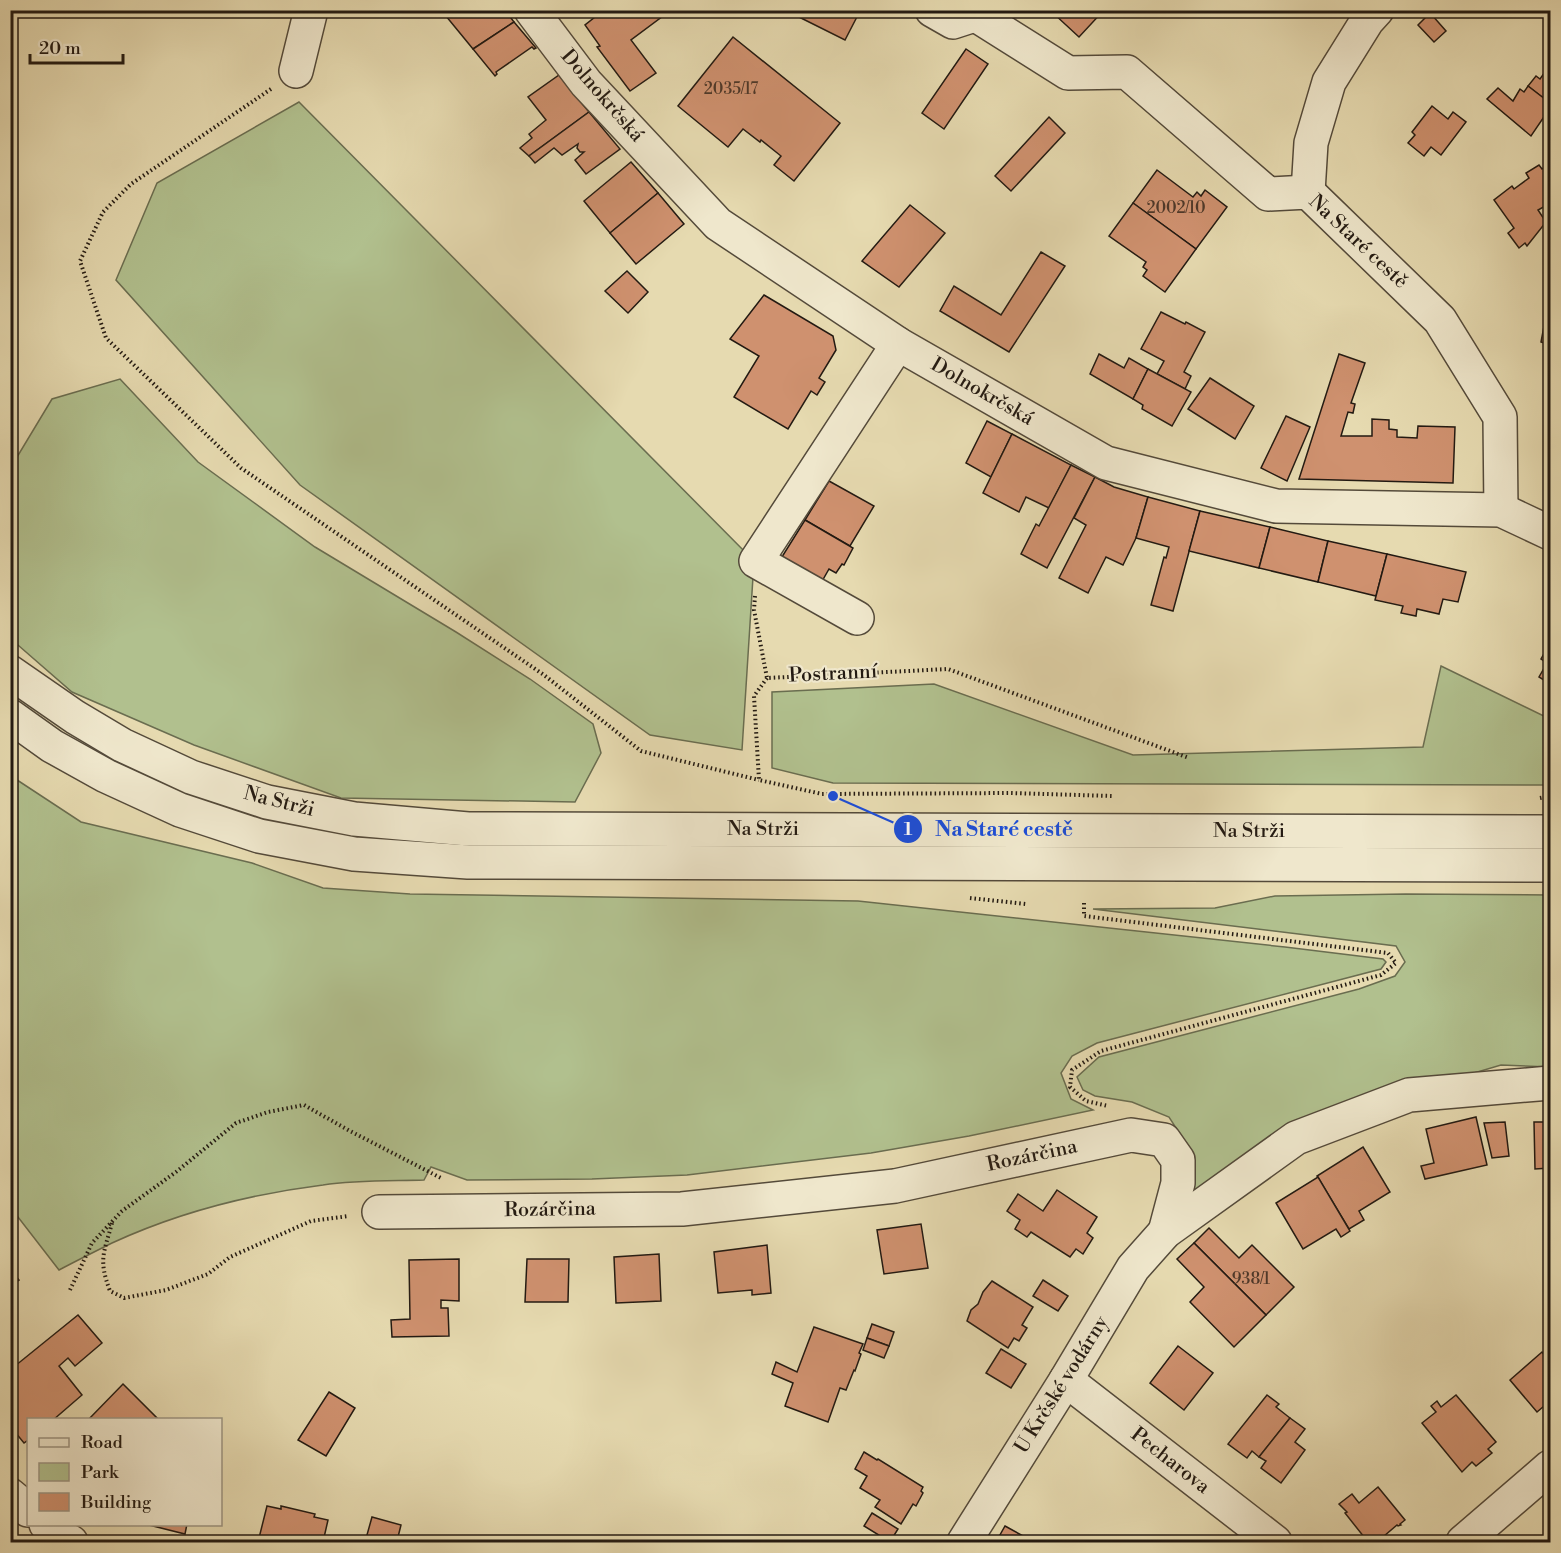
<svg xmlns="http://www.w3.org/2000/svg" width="1561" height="1553" viewBox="0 0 1561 1553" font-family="'Libre Bodoni',serif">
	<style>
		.green { fill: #b1c08e; stroke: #6a6d50; stroke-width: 1.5 }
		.building { fill: #cf916f; stroke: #231a12; stroke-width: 1.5 }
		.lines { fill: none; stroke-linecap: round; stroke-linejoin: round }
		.minor-casing { stroke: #544a3a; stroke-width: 36 }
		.path { stroke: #231a12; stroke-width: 4; stroke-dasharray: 1.5 3; stroke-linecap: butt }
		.minor { stroke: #efe7cc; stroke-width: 33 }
		.labels { text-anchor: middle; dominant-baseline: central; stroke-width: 4.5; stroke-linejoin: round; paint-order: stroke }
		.number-label { font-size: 16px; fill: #4e3829 }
		.street-label { font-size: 20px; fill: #231a12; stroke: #efe7cc }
		.leader { fill: none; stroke: #1d4ed8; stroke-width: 2 }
		.callout-dot { fill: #1d4ed8; stroke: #efe7cc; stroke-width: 2 }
		.mark-label { font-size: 18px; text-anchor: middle; font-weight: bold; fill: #fff }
		.callout-label { font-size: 21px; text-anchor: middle; font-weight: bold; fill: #1d4ed8; stroke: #efe7cc; stroke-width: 4.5; stroke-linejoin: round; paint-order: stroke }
	</style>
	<rect width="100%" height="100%" fill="#e6dab0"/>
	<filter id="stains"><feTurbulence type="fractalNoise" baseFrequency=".00333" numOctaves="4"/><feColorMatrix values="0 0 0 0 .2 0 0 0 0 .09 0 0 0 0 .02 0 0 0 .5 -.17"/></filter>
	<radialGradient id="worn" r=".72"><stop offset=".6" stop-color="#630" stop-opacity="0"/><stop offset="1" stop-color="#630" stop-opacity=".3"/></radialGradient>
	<g class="green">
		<path d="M299,102L754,561L742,750L650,735L300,485L116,280L157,183Z"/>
		<path d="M120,379L198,462L315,547L456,632L530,679L593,724L601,753L575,802L341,798L194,745L72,692L11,639V467L52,399Z"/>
		<path d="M1441,666L1550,719V785L833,783L772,768V692L934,684L1133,755L1423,747Z"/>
		<path d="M11,776L81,822L252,863L323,888L410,894L858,901L1285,947L1383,959L1386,962L1381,969L1097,1043L1072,1056L1061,1073L1071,1099L1093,1110L969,1136L871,1153L687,1175L592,1179L467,1180L431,1167L424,1180C390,1181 356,1180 323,1185C251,1194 177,1213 112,1243C94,1252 76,1261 59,1270L11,1208Z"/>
		<path d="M1406,894L1550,895V1067L1501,1065L1288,1128L1194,1199L1189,1148L1169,1117L1132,1102L1095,1096L1083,1090L1077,1077L1099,1057L1359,989L1395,976L1405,962L1396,946L1093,909L1215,908L1275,896Z"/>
	</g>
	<g class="building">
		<path d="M441,10H505L514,22L473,49Z"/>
		<path d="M604,10H665L667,13L631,40L656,73L630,91L597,47L600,46L585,25Z"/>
		<path d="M792,10H859L860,11L845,40L791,13Z"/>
		<path d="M1055,10H1104L1079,37L1053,13Z"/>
		<path d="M1428,15L1430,17L1432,15L1446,31L1434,42L1418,25Z"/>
		<path d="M514,22L536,48L534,49L532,47L496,72L497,74L495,76L473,49Z"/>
		<path d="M733,37L840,123L794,181L774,165L781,156L761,140L760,142L743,129L728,147L678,106Z"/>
		<path d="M966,49L988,64L944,129L922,113Z"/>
		<path d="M1550,65V103L1528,86L1536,76L1540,79Z"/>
		<path d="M559,75L589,112L529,156L520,148L532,138L529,134L546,120L528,97Z"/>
		<path d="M1528,86L1550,103V108L1531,136L1487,99L1498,88L1513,101L1520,89L1524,92Z"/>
		<path d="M1432,106L1448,119L1453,112L1466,122L1441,155L1431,147L1424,156L1408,143L1415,135L1412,132Z"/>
		<path d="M589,112L620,149L586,174L575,160L584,152H580L577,148L578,144L562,155L554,148L535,163L529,156Z"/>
		<path d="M1049,117L1065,133L1011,191L995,176Z"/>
		<path d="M631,162L658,193L610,233L584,201Z"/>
		<path d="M1550,163V208L1547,205L1538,210L1546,222L1527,246L1525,243L1519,248L1508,233L1514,228L1494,200L1512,186L1514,189L1529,178L1526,173L1539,165L1542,169Z"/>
		<path d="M1157,170L1193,197L1197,192L1201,196L1205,190L1227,207L1196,249L1133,203Z"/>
		<path d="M658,193L684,224L636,264L610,233Z"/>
		<path d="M1133,203L1196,249L1165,292L1143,276L1147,270L1143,267L1146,262L1109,236Z"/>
		<path d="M910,205L945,233L899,287L862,261Z"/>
		<path d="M1041,252L1065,266L1009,352L940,311L954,286L1001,315Z"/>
		<path d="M627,271L648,292L628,313L605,291Z"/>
		<path d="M764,295L833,336L836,350L819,378L825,382L817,395L811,391L788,429L734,397L759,356L730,339Z"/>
		<path d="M1550,307V345L1541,342L1545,321Z"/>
		<path d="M1161,312L1185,324L1186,322L1205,332L1184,372L1191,376L1185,389L1157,374L1164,361L1141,349Z"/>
		<path d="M1099,354L1124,368L1129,358L1148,369L1133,399L1090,374Z"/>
		<path d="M1339,354L1365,363L1351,403L1355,404L1353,413L1348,412L1341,436H1372V419L1389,420V429L1397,430V437L1417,438L1418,426L1455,427L1453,483L1299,479Z"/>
		<path d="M1148,369L1191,392L1172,426L1142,409L1143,405L1133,399Z"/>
		<path d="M1210,378L1254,406L1235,439L1188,409Z"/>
		<path d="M1286,416L1310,427L1287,481L1261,468Z"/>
		<path d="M987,421L1012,434L991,477L966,463Z"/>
		<path d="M1012,434L1071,465L1049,508L1026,497L1019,512L983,493Z"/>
		<path d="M1071,465L1095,477L1047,568L1021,554L1036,524L1039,526Z"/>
		<path d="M1095,477L1114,487L1148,497L1136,538L1123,565L1106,557L1088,593L1059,578L1086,525L1074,518Z"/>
		<path d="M829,481L874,506L850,546L805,520Z"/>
		<path d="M1148,497L1200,511L1173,611L1151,605L1164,557L1166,558L1169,547L1136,538Z"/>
		<path d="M1200,511L1270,527L1259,568L1189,551Z"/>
		<path d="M805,520L853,548L844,565L842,564L836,573L829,569L821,583L780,560Z"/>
		<path d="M1270,527L1328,541L1318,582L1259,568Z"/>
		<path d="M1328,541L1387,554L1376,596L1318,582Z"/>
		<path d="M1387,554L1466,572L1458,602L1443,599L1439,614L1417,609L1416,616L1401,613L1403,606L1375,600Z"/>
		<path d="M1550,643V684L1539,677L1547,663L1541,659Z"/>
		<path d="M1476,1117L1487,1165L1425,1179L1421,1166L1434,1163L1426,1129Z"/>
		<path d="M1505,1122L1509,1156L1492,1158L1484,1123Z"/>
		<path d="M1534,1122H1550V1168L1535,1169Z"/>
		<path d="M1363,1147L1390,1192L1359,1211L1364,1220L1349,1229L1317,1176Z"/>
		<path d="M1318,1177L1350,1231L1341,1237L1336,1229L1303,1249L1276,1203Z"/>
		<path d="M1057,1190L1097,1217L1087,1233L1093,1238L1083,1254L1076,1249L1070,1257L1031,1232L1027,1237L1015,1229L1020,1220L1007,1211L1018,1194L1043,1211Z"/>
		<path d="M921,1224L928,1268L884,1274L877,1230Z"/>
		<path d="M1209,1228L1239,1258L1252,1245L1294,1287L1266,1315L1194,1243Z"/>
		<path d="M1194,1243L1266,1315L1234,1347L1190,1302L1204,1287L1177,1259Z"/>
		<path d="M767,1245L771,1293L752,1295V1290L718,1293L714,1252Z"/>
		<path d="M659,1254L661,1301L616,1303L614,1257Z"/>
		<path d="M459,1259V1301L441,1300V1308H448L449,1336L392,1337L391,1320L410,1319L409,1260Z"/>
		<path d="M527,1259H569L568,1302H525Z"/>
		<path d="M10,1269L19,1280L10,1286Z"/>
		<path d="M1043,1280L1068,1296L1058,1311L1033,1296Z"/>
		<path d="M992,1281L1033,1307L1022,1325L1027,1328L1019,1341L1014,1338L1008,1348L967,1321L971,1310L978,1304L983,1292Z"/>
		<path d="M78,1315L102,1343L75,1366L68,1358L59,1366L82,1395L53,1420H28V1440L24,1443L10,1426V1370Z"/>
		<path d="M872,1324L894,1332L889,1346L867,1338Z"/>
		<path d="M814,1327L863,1344L859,1353L861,1354L855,1371L854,1370L846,1390L840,1388L828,1422L785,1406L793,1383L772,1374L776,1362L797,1372Z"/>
		<path d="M867,1338L889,1346L884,1358L863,1350Z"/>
		<path d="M1178,1346L1213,1373L1184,1410L1150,1383Z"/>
		<path d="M1001,1349L1026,1364L1011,1388L986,1373Z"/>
		<path d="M1542,1352L1550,1362V1401L1537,1412L1510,1380Z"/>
		<path d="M123,1384L157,1418L156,1420H88Z"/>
		<path d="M329,1392L355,1408L326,1456L298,1440Z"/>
		<path d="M1267,1395L1279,1404L1276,1407L1290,1418L1259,1457L1252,1451L1247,1458L1228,1444Z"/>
		<path d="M1456,1395L1496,1442L1488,1449L1492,1453L1476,1466L1472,1462L1462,1472L1422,1423L1436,1412L1431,1406L1437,1401L1441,1407Z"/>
		<path d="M1290,1418L1305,1429L1295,1442L1305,1450L1281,1483L1261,1468L1266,1461L1259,1457Z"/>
		<path d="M864,1452L877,1460L878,1459L923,1487L921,1491L923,1493L916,1506L913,1504L901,1524L875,1507L880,1500L860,1488L867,1476L855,1469Z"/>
		<path d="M1378,1487L1405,1520L1400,1524L1401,1525L1398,1526L1397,1525L1377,1542H1368L1345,1513L1347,1512L1339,1504L1352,1494L1359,1503Z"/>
		<path d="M267,1506L281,1509V1506L315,1514L314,1517L328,1520L323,1542H258Z"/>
		<path d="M872,1513L898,1529L890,1542L864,1526Z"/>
		<path d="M372,1517L401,1525L398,1537L421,1542H365Z"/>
		<path d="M145,1524H187L185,1534Z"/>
		<path d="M1005,1526L1034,1542H996Z"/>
	</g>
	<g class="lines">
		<g class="minor-casing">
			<g id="minor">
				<path d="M531,10L586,83L718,224L898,344L1106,463L1276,506L1501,510L1550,533"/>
				<path d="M932,10L953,22L990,10"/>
				<path d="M976,15L1068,73L1127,72L1268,194L1308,192L1440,320L1500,417L1501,510"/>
				<path d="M296,71L311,10"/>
				<path d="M1308,192L1311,143L1329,82L1367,21L1377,10"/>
				<path d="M857,618L756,561L898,344"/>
				<path d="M10,672L75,717L122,745L191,777L267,802L354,819L468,829L1550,832"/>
				<path d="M10,716L52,746L106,776L180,810L259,836L354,854L468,862L1550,865"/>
				<path d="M379,1212L682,1209L895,1186L1131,1135L1164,1140L1178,1160V1183L1165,1232"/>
				<path d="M1066,1380L1275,1542"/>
				<path d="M10,1495L28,1510"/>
				<path d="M46,1524L61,1537L71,1542"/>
				<path d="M964,1542L1066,1380L1133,1268L1165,1232L1296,1138L1409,1095L1550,1083"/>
				<path d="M1463,1542L1550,1467"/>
			</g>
		</g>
		<g class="path">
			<path d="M271,89L131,184L103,212L80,261L106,338L241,468L544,675L641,751L759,780"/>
			<path d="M755,596L754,610L767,678L948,669L1189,758"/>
			<path d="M767,678L754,696L759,780L822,794L1010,793L1113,796"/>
			<path d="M1540,798L1550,796"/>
			<path d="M970,898L1026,904"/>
			<path d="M1084,903V916L1388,953L1396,963L1381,975L1101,1051L1072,1070L1070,1087L1086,1101L1108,1106"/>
			<path d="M112,1223C104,1253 98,1259 110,1291L124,1298L166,1290L208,1274L230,1257L311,1221L349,1216"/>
			<path d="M70,1290L92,1243L122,1211L176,1172L236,1123L268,1112L304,1105L350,1131L441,1178"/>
		</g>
		<use href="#minor" class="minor"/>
	</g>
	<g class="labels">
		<g class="number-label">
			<text x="731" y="89">2035/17</text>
			<text x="1176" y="208">2002/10</text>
			<text x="1251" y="1279">938/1</text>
		</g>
		<g class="street-label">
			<text transform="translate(602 96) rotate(49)">Dolnokrčská</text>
			<text transform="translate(1358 242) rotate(43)">Na Staré cestě</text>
			<text transform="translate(982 392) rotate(30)">Dolnokrčská</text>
			<text transform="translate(833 674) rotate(-3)">Postranní</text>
			<text transform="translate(279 802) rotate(14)">Na Strži</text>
			<text x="763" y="829">Na Strži</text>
			<text x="1249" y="831">Na Strži</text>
			<text transform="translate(1032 1156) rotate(-12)">Rozárčina</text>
			<text transform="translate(550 1210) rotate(-1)">Rozárčina</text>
			<text transform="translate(1062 1385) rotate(-58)">U Krčské vodárny</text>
			<text transform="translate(1170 1461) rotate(38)">Pecharova</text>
		</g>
	</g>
	<path class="leader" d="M833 796L908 829"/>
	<g class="callout-dot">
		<circle cx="833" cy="796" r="6"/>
		<circle cx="908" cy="829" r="15"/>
	</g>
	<g class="mark-label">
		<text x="908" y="835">1</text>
	</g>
	<g class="callout-label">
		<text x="1004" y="836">Na Staré cestě</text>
	</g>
	<rect width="1561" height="1553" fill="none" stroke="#e6dab0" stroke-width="36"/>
	<rect x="12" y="12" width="1537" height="1529" fill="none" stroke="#231a12" stroke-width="3"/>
	<rect x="18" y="18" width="1525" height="1517" fill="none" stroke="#231a12" stroke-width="1.5"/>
	<rect x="27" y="1418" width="195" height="108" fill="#efe7cc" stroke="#9d9582" stroke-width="1.5"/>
	<rect x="39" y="1438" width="30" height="9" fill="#efe7cc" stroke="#9d9582" stroke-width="1.5"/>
	<text x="81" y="1448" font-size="18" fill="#231a12">Road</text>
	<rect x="39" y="1463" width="30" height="18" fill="#b1c08e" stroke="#9d9582" stroke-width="1.5"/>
	<text x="81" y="1478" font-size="18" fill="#231a12">Park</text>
	<rect x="39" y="1493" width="30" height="18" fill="#cf916f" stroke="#9d9582" stroke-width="1.5"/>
	<text x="81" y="1508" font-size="18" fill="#231a12">Building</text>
	<path d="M30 54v9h93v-9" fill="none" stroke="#231a12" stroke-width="3"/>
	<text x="39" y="54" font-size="18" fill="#231a12" stroke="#efe7cc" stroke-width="4.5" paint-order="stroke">20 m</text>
	<rect width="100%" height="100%" filter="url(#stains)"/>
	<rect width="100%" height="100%" fill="url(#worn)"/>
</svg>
